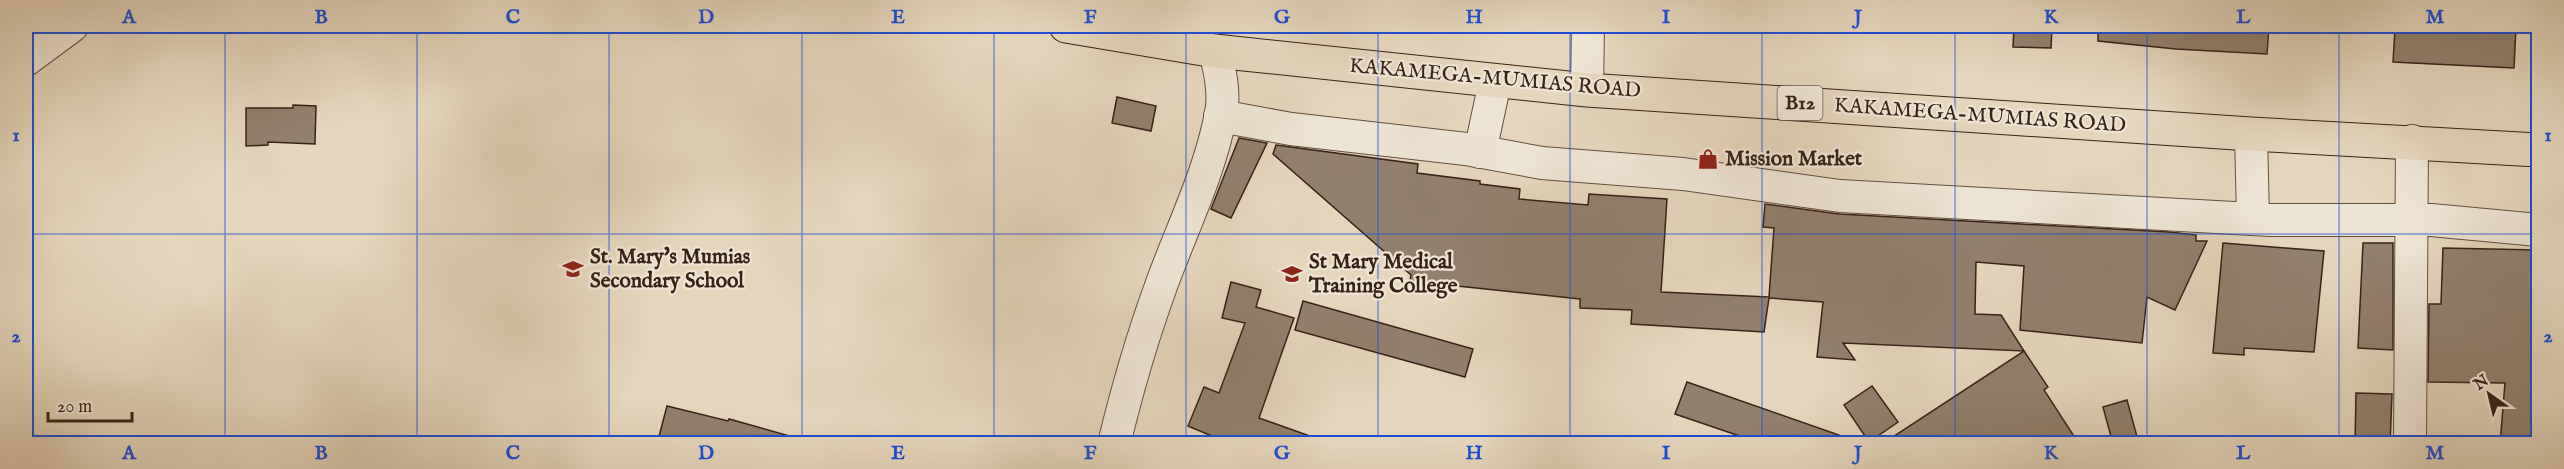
<svg xmlns="http://www.w3.org/2000/svg" width="2564" height="469" viewBox="0 0 2564 469" font-family="'IM FELL English',serif">
	<style>
		.building { fill: #927f6c; stroke: #382216; stroke-width: 1.5 }
		.lines { fill: none; stroke-linecap: round; stroke-linejoin: round }
		.minor-casing { stroke: #634f3f; stroke-width: 34 }
		.highway-casing { stroke: #382216; stroke-width: 35 }
		.minor { stroke: #eee4d3; stroke-width: 32 }
		.highway { stroke: #e5d5bb; stroke-width: 33 }
		.grid { fill: none; stroke: #1d4ed8; stroke-width: 1.5; stroke-opacity: 0.55 }
		.labels { text-anchor: middle; dominant-baseline: central; stroke-width: 4.5; stroke-linejoin: round; paint-order: stroke }
		.shield { fill: #eee4d3; stroke: #6f5c4f; stroke-width: 1.5 }
		.shield-label { font-size: 20px; font-weight: bold; fill: #382216 }
		.street-label { font-size: 21px; fill: #382216; stroke: #eee4d3 }
		.poi-label { font-size: 21px; font-weight: bold; fill: #382216; stroke: #eee4d3; text-anchor: start }
		.neatline { fill: none; stroke: #1d4ed8; stroke-width: 2 }
		.grid-label { font-size: 20px; text-anchor: middle; font-weight: bold; fill: #1d4ed8 }
	</style>
	<rect width="100%" height="100%" fill="#e5d5bb"/>
	<filter id="stains"><feTurbulence type="fractalNoise" baseFrequency=".00333" numOctaves="4"/><feColorMatrix values="0 0 0 0 .2 0 0 0 0 .09 0 0 0 0 .02 0 0 0 .5 -.17"/></filter>
	<radialGradient id="worn" r=".72"><stop offset=".6" stop-color="#630" stop-opacity="0"/><stop offset="1" stop-color="#630" stop-opacity=".3"/></radialGradient>
	<g class="building">
		<path d="M2014,26H2052L2051,48L2013,47Z"/>
		<path d="M2098,26L2269,27L2267,54L2176,49L2098,41Z"/>
		<path d="M2454,26H2516L2514,68L2393,62L2395,29L2453,32Z"/>
		<path d="M1117,97L1156,106L1151,131L1112,123Z"/>
		<path d="M293,105L316,106L315,144L268,142V145L246,146V108H293Z"/>
		<path d="M1239,138L1267,143L1231,218L1211,209Z"/>
		<path d="M1276,145L1418,164L1417,173L1480,181V184L1520,189L1519,199L1588,205L1589,194L1667,199L1661,292L1769,297L1774,228L1763,227L1765,204L1839,214L2169,232L2196,235V241H2207L2175,310L2147,297L2142,343L2020,330L2024,266L1976,262L1975,314L2001,315L2024,351L1843,343L1855,360L1817,357L1823,302L1769,298L1764,332L1631,324L1632,310L1580,308V299L1410,281L1411,275L1273,154Z"/>
		<path d="M2223,243L2324,251L2314,352L2244,348V355L2213,353Z"/>
		<path d="M2363,243H2393V350L2358,348Z"/>
		<path d="M2443,248L2538,250V392L2534,444H2500L2505,383L2428,382L2429,304H2441Z"/>
		<path d="M1231,282L1261,290L1256,307L1294,318L1259,418L1321,440L1320,444H1231L1188,426L1204,387L1219,393L1245,323L1222,318Z"/>
		<path d="M1303,301L1473,349L1465,377L1295,330Z"/>
		<path d="M2024,351L2048,387L2044,390L2079,444H1882Z"/>
		<path d="M1687,382L1853,440L1852,444H1763L1675,414Z"/>
		<path d="M1872,386L1898,422L1869,442L1844,405Z"/>
		<path d="M2356,393L2392,394L2390,444H2355Z"/>
		<path d="M2127,400L2139,444H2113L2103,407Z"/>
		<path d="M667,406L728,421L729,419L793,437L792,444H657Z"/>
	</g>
	<g class="lines">
		<g class="minor-casing">
			<g id="minor">
				<path d="M26,60L72,26"/>
				<path d="M1587,90L1588,26"/>
				<path d="M1220,116L1291,129L1466,149L1542,163L1683,174L1840,196L2270,220H2431L2538,230"/>
				<path d="M2251,134L2253,219"/>
				<path d="M1480,152L1495,82"/>
				<path d="M1114,444C1127,390 1142,338 1161,286C1182,228 1209,175 1221,114C1225,93 1220,71 1215,51"/>
				<path d="M2410,444L2412,141"/>
			</g>
		</g>
		<g class="highway-casing">
			<path id="highway" d="M1066,26L1215,51L1587,90L2251,134L2538,150"/>
		</g>
		<use href="#minor" class="minor"/>
		<use href="#highway" class="highway"/>
	</g>
	<path class="grid" d="M225,26V444M417,26V444M609,26V444M802,26V444M994,26V444M1186,26V444M1378,26V444M1570,26V444M1762,26V444M1955,26V444M2147,26V444M2339,26V444M26,234H2538"/>
	<defs>
		<g id="shop-bare" transform="scale(1.62)"><path d="M-5-2.5h2.3a2.7 3.5 0 0 1 5.4 0H5L5.5 6h-11ZM-1.5-2.5h3a1.5 2.3 0 0 0-3 0Z" fill="#8f2418" stroke="#eee4d3" stroke-width="2.5" paint-order="stroke"/></g>
		<g id="school-bare" transform="scale(1.62)"><path d="M0-5L7-2L0 1L-7-2ZM-4 1L0 2.5L4 1V4Q0 6-4 4Z" fill="#8f2418" stroke="#eee4d3" stroke-width="2.5" paint-order="stroke"/></g>
		<g id="university-bare" transform="scale(1.62)"><path d="M0-5L7-2L0 1L-7-2ZM-4 1L0 2.5L4 1V4Q0 6-4 4Z" fill="#8f2418" stroke="#eee4d3" stroke-width="2.5" paint-order="stroke"/></g>
	</defs>
	<g fill-rule="evenodd">
		<use href="#shop-bare" x="1708" y="159"/>
		<use href="#school-bare" x="573" y="269"/>
		<use href="#university-bare" x="1292" y="274"/>
	</g>
	<g class="labels">
		<rect class="shield" x="1777.5" y="86" width="45" height="34" rx="4.5"/>
		<g class="shield-label">
			<text x="1800" y="103">B12</text>
		</g>
		<g class="street-label">
			<text transform="translate(1495 79) rotate(5)">KAKAMEGA-MUMIAS ROAD</text>
			<text transform="translate(1980 116) rotate(4)">KAKAMEGA-MUMIAS ROAD</text>
		</g>
		<g class="poi-label">
			<text x="1725" y="159">Mission Market</text>
			<text x="590" y="257">St. Mary's Mumias<tspan x="590" dy="24">Secondary School</tspan></text>
			<text x="1309" y="262">St Mary Medical<tspan x="1309" dy="24">Training College</tspan></text>
		</g>
	</g>
	<rect width="2564" height="469" fill="none" stroke="#e5d5bb" stroke-width="66"/>
	<g transform="translate(2489 394) rotate(326)" stroke="#eee4d3" stroke-width="4.5" paint-order="stroke">
	<path d="M0-4.5L10 22L0 15L-10 22Z" fill="#382216"/>
	<text y="-9" font-size="16" font-weight="bold" text-anchor="middle" fill="#382216">N</text>
	</g>
	<path d="M48 412v9h84v-9" fill="none" stroke="#382216" stroke-width="3"/>
	<text x="57" y="412" font-size="18" fill="#382216" stroke="#eee4d3" stroke-width="4.5" paint-order="stroke">20 m</text>
	<rect x="33" y="33" width="2498" height="403" class="neatline"/>
	<g class="grid-label">
		<text x="129" y="23">A</text>
		<text x="321" y="23">B</text>
		<text x="513" y="23">C</text>
		<text x="706" y="23">D</text>
		<text x="898" y="23">E</text>
		<text x="1090" y="23">F</text>
		<text x="1282" y="23">G</text>
		<text x="1474" y="23">H</text>
		<text x="1666" y="23">I</text>
		<text x="1858" y="23">J</text>
		<text x="2051" y="23">K</text>
		<text x="2243" y="23">L</text>
		<text x="2435" y="23">M</text>
		<text x="16" y="141">1</text>
		<text x="2548" y="141">1</text>
		<text x="16" y="342">2</text>
		<text x="2548" y="342">2</text>
		<text x="129" y="459">A</text>
		<text x="321" y="459">B</text>
		<text x="513" y="459">C</text>
		<text x="706" y="459">D</text>
		<text x="898" y="459">E</text>
		<text x="1090" y="459">F</text>
		<text x="1282" y="459">G</text>
		<text x="1474" y="459">H</text>
		<text x="1666" y="459">I</text>
		<text x="1858" y="459">J</text>
		<text x="2051" y="459">K</text>
		<text x="2243" y="459">L</text>
		<text x="2435" y="459">M</text>
	</g>
	<rect width="100%" height="100%" filter="url(#stains)"/>
	<rect width="100%" height="100%" fill="url(#worn)"/>
</svg>
